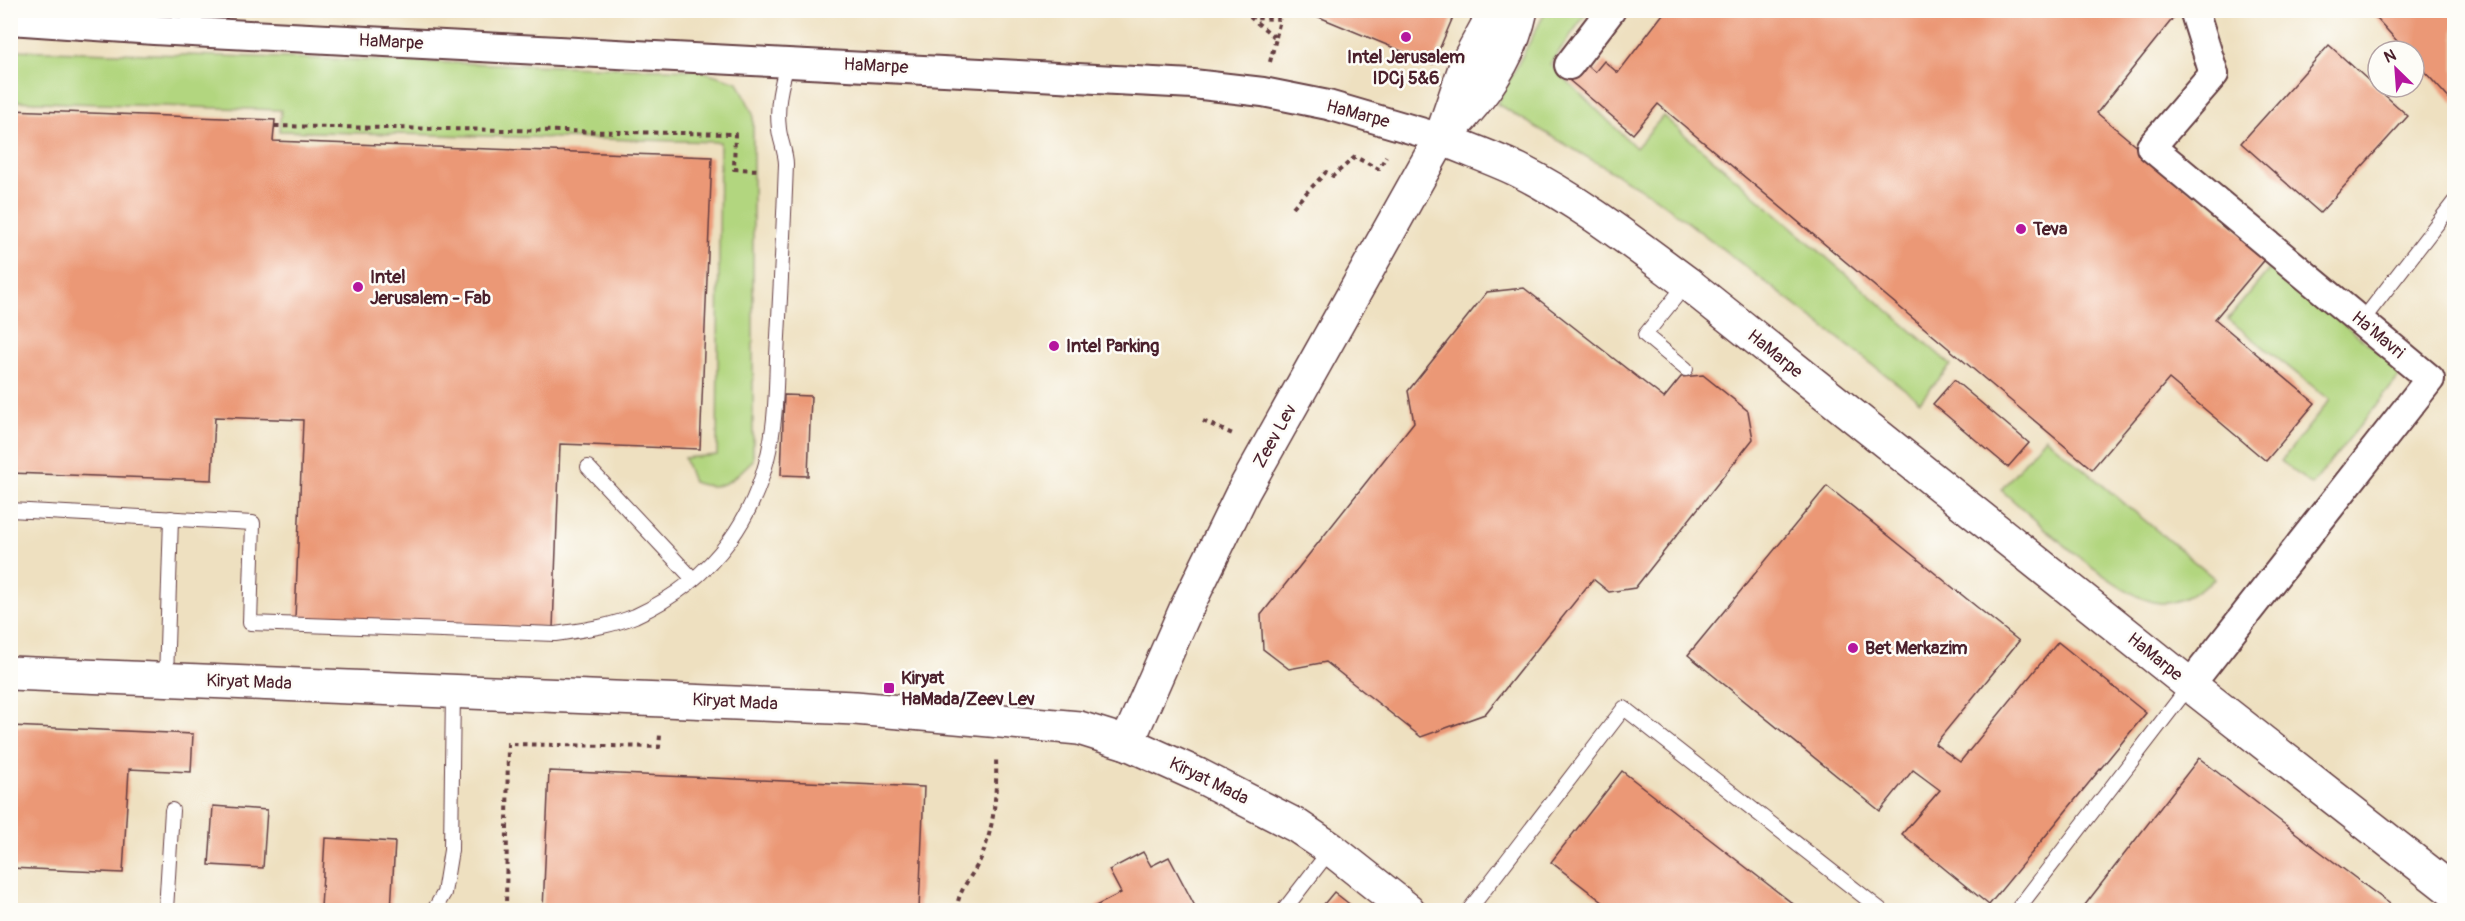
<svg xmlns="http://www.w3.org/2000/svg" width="2465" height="921" viewBox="0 0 2465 921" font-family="Pangolin,sans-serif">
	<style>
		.green { fill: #b2d67f; stroke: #7e7a55; stroke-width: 1.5 }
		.building { fill: #eb9876 }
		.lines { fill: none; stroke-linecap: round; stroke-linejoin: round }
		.service-casing { stroke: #633c41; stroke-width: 16 }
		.minor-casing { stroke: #633c41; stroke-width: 32 }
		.tertiary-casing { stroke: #633c41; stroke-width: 36 }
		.path { stroke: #633c41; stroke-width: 4; stroke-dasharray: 4.5 4.5; stroke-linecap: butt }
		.service { stroke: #fff; stroke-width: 14 }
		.minor { stroke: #fff; stroke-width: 28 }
		.tertiary { stroke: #fff; stroke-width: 33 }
		.poi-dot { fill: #b5179e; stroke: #fdfcf7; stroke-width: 2 }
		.labels { text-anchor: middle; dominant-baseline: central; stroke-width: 5; stroke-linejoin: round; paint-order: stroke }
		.street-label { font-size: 18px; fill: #4a1f2b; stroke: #fdfcf7 }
		.poi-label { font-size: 18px; font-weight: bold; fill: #4a1f2b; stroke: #fdfcf7; text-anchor: start }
	</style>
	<rect width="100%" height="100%" fill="#fdfcf7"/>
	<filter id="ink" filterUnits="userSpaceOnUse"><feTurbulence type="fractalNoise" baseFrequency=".0167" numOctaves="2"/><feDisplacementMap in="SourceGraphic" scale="12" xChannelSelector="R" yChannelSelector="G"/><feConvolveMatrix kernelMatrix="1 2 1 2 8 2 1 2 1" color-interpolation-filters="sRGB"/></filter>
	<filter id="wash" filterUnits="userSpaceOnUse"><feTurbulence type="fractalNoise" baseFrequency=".008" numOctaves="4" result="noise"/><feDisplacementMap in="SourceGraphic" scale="24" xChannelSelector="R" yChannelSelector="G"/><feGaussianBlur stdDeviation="1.35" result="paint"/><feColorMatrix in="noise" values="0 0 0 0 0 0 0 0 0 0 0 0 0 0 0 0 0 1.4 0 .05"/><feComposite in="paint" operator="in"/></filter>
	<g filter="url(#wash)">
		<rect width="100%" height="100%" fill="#eee0c0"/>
		<g class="green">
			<path d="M1546,11H1588L1550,64L1636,148L1663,116L1951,365L1920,401L1655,197L1497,104Z"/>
			<path d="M11,50L699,70L738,82L753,114V460C732,480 723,493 693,482L684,458L717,455L720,142L279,131L281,110L11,101Z"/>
			<path d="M2272,266L2403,372L2312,485L2281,461L2330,400L2228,319Z"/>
			<path d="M2045,437L2215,579C2199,589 2182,604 2161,603C2121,601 2034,518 2001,490Z"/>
		</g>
		<g id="blocks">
			<g class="building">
				<path d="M1302,10H1456L1433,64Z"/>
				<path d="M1666,10H2176L2178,12L2097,113L2268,256L2215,319L2315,403L2266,461L2169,379L2092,469L1658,104L1633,134L1570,81L1584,63L1595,72L1604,61L1618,73Z"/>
				<path d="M2369,10H2454V104L2414,60V51H2406Z"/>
				<path d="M2329,45L2408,116L2320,213L2241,143Z"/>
				<path d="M10,110L275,120L273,141L712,157L700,449L560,444L553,628L295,619L303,420L215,417L212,480L10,473Z"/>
				<path d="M1524,288L1664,398L1681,377L1703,375L1748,411L1753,439L1635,588L1609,592L1593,579L1485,714L1421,737L1326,662L1289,669L1263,649L1261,615L1414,422L1408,391L1487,292Z"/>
				<path d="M1954,380L2029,443L2008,467L1933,404Z"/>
				<path d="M784,395L811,396L808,476L781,475Z"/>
				<path d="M1827,486L2019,641L1935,744L1960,762L2058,642L2146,713L1989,905L1902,834L1940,790L1913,770L1880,811L1688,655Z"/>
				<path d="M10,726L193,734L191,772L129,769L123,873L10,868Z"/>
				<path d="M2199,758L2310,844L2398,910H2081Z"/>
				<path d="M549,771L924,787L919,910H543Z"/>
				<path d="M1622,771L1801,910H1613L1551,862Z"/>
				<path d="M213,806L267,810L263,868L209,865Z"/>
				<path d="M325,838L395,842L391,910L321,908Z"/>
				<path d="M1143,852L1151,866L1169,857L1197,910H1088L1121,893L1109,870Z"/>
				<path d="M1334,892L1357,910H1319Z"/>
			</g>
		</g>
	</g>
	<g filter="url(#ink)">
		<use href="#blocks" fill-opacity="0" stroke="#633c41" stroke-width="1.5"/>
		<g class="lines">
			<g class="service-casing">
				<g id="service">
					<path d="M2362,321L2454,202"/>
					<path d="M1686,369L1645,335L1687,283"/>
					<path d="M588,467L693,579"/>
					<path d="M10,510L253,523L250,623L555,634C582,630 609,627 635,616C714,580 762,514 773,427C777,398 776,367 778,337C781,279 784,222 786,164C786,153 780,140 779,129C776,105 781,84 788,62"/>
					<path d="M166,679L171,518"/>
					<path d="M166,910L172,810"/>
					<path d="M434,910L444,893L451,850L453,691"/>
					<path d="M1284,910L1331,849"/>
					<path d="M1469,910L1624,708L1881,910"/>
					<path d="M2017,910L2190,685"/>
				</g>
			</g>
			<g class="minor-casing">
				<g id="minor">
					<path d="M10,20L154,30L1193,84L1263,92L1328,105L1441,138"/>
					<path d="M1569,65L1611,10"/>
					<path d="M2190,685L2430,379L2151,147L2214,74L2194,10"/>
				</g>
			</g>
			<g class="tertiary-casing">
				<g id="tertiary">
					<path d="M1449,131C1482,97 1511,58 1521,10"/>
					<path d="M1441,138C1466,149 1493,158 1518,170C1578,200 1633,243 1687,283L2190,685L2454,892"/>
					<path d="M10,673L855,708L1079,728L1127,743L1198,775L1297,826L1331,849L1408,910"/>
					<path d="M1127,743L1186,609L1243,492L1441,138L1466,65L1496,10"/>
				</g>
			</g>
			<g class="path">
				<path d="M1276,37L1280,19"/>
				<path d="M1270,62L1276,38L1251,18L1280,19L1281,10"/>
				<path d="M275,126L735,134L734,169L760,170"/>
				<path d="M1293,207L1326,172L1333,176L1355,157L1379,169L1386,156"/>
				<path d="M1203,421L1235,435"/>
				<path d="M506,910L508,744L659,747L660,735"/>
				<path d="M957,910C957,890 974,875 982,856C995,823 997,791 996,756"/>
			</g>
			<use href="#service" class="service"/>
			<use href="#minor" class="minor"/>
			<use href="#tertiary" class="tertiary"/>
		</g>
	</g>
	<g class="poi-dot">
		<circle cx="1406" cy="37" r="6"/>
		<circle cx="2021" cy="229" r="6"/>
		<circle cx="358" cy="287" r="6"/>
		<circle cx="1054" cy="346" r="6"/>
		<circle cx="1853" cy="648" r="6"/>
		<rect x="883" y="682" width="12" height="12" rx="3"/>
	</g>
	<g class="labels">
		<g class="street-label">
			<text transform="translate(391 42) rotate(3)">HaMarpe</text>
			<text transform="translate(876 66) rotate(3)">HaMarpe</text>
			<text transform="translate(1358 114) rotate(15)">HaMarpe</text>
			<text transform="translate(2378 335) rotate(40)">Ha'Mavri</text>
			<text transform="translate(1775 354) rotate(39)">HaMarpe</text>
			<text transform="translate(1275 436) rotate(-61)">Zeev Lev</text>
			<text transform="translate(2155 657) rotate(39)">HaMarpe</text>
			<text transform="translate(249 682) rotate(2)">Kiryat Mada</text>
			<text transform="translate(735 702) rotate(3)">Kiryat Mada</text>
			<text transform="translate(1209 781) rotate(26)">Kiryat Mada</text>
		</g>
		<g class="poi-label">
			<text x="1406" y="57" text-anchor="middle">Intel Jerusalem<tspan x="1406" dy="21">IDCj 5&amp;6</tspan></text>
			<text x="2033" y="229">Teva</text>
			<text x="370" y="277">Intel<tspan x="370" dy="21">Jerusalem - Fab</tspan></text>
			<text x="1066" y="346">Intel Parking</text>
			<text x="1865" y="648">Bet Merkazim</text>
			<text x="901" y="678">Kiryat<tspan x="901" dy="21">HaMada/Zeev Lev</tspan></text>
		</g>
	</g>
	<rect width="2465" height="921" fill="none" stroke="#fdfcf7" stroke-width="36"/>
	<g transform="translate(2396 69) rotate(335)"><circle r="28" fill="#fdfcf7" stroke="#b5a4a5" stroke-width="1.5"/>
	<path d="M0-4.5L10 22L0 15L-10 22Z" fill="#b5179e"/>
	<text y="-9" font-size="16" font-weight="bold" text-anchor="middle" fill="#4a1f2b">N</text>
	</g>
</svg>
